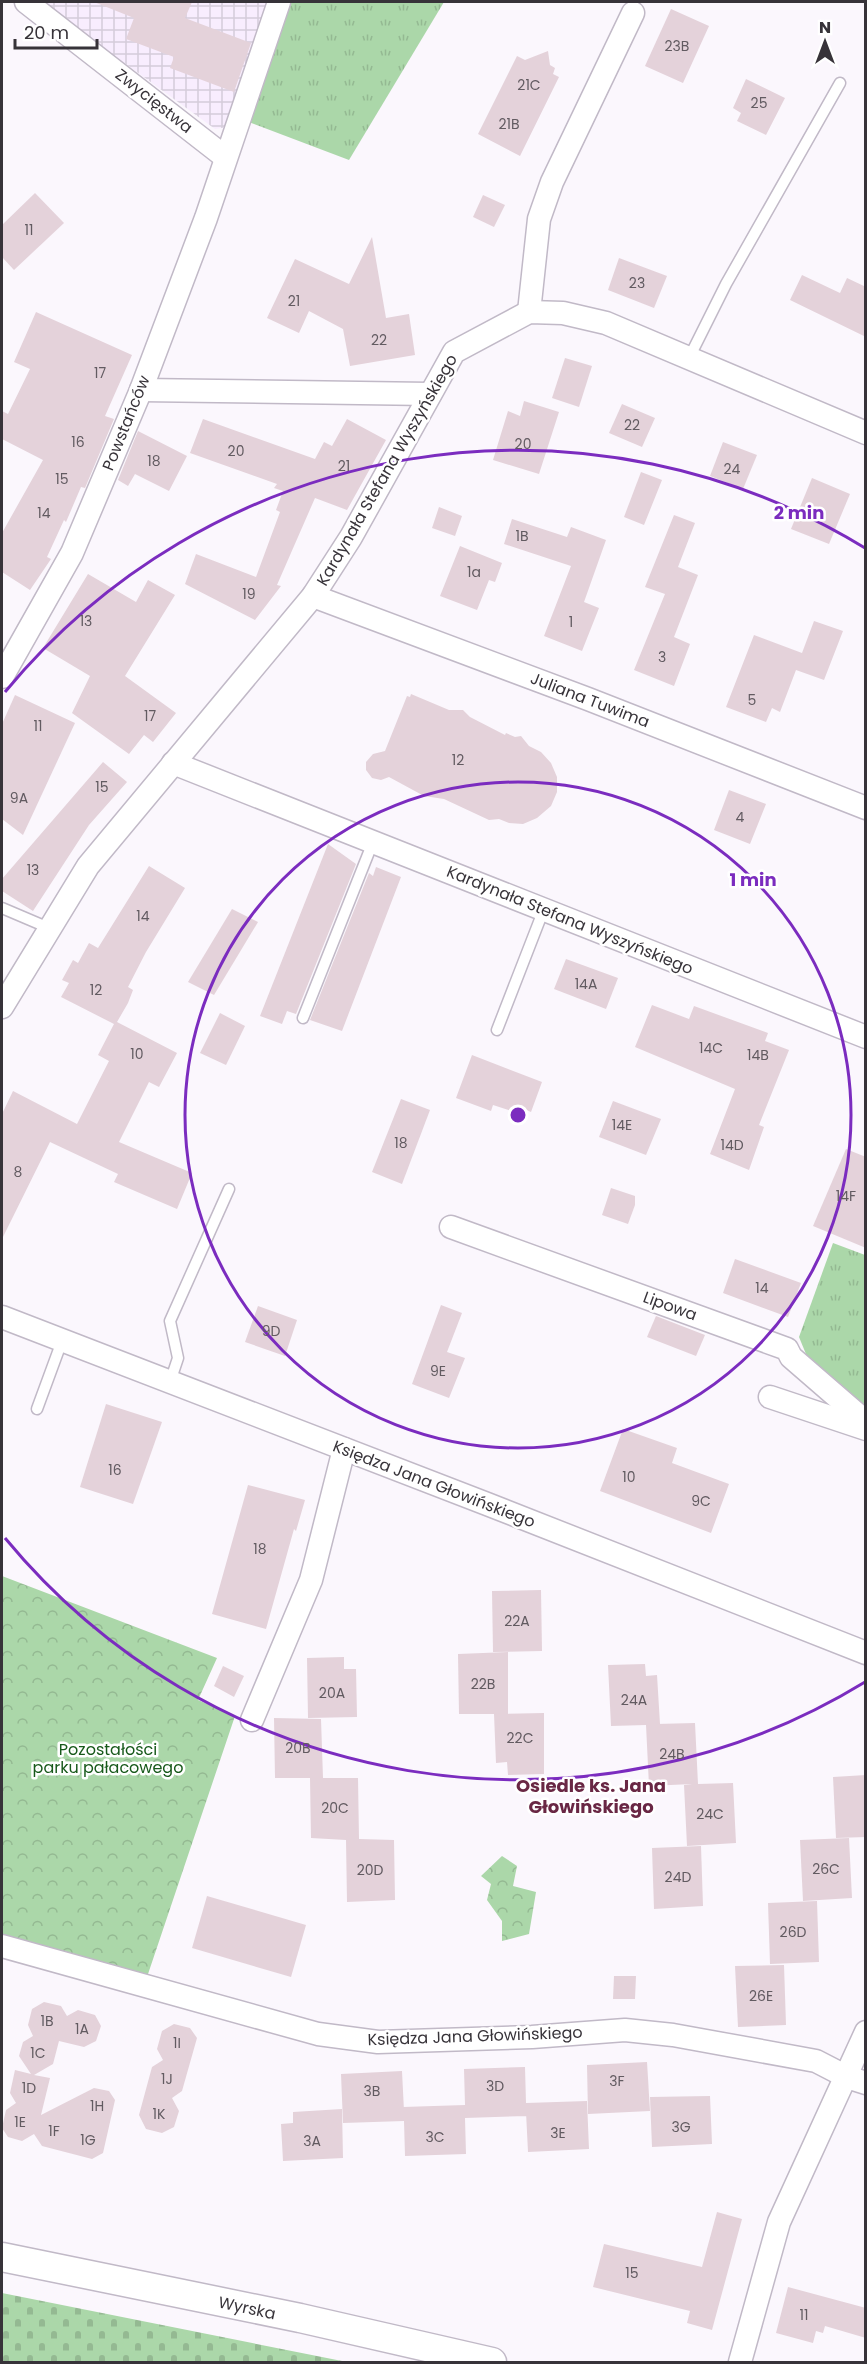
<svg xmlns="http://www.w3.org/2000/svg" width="867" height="2364" viewBox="0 0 867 2364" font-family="Poppins,sans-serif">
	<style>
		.industrial { fill: url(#industrial-grid) }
		.grass { fill: url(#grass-tufts) }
		.cemetery { fill: url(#cemetery-stones) }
		.park { fill: url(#park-crowns) }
		.building { fill: #e4d2da }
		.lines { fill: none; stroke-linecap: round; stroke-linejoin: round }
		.service-casing { stroke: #c1b9c7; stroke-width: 13 }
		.minor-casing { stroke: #c1b9c7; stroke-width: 25 }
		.tertiary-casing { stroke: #c1b9c7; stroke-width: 31 }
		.service { stroke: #fff; stroke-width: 10 }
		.minor { stroke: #fff; stroke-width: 22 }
		.tertiary { stroke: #fff; stroke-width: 28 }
		.ring { fill: none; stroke: #7b2cbf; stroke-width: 3 }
		.labels { text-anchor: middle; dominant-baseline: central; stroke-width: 5; stroke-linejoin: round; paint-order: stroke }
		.number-label { font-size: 14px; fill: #625b61 }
		.street-label { font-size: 16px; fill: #373339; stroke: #fff }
		.park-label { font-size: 16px; fill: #17591a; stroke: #fff }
		.neighbourhood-label { font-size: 18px; font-weight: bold; fill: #692744; stroke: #fff }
		.centre { fill: #7b2cbf; stroke: #fff; stroke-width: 3 }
		.ring-label { font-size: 18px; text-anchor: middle; font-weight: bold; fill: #7b2cbf; stroke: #fff; stroke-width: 5; stroke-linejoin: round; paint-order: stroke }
	</style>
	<defs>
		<pattern id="industrial-grid" width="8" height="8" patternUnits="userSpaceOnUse" patternTransform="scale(1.5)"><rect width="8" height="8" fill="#f8edfe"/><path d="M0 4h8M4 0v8" fill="none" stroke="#d5ccda"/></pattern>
		<pattern id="grass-tufts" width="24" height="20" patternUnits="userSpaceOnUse" patternTransform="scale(1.5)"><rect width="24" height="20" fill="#abd7a9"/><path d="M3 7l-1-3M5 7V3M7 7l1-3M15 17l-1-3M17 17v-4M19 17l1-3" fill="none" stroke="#94b992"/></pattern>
		<pattern id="cemetery-stones" width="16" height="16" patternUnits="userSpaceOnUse" patternTransform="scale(1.5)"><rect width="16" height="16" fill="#abd7a9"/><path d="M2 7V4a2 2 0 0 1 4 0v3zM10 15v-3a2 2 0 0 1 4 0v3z" fill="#94b992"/></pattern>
		<pattern id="park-crowns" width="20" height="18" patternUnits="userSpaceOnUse" patternTransform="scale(1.5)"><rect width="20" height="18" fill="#abd7a9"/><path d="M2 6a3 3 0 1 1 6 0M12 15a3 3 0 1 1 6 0" fill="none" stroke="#94b992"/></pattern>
	</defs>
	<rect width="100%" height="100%" fill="#fbf7fd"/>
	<path class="industrial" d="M41,2H274L228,127L215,129Z"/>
	<g class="grass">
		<path d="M289,2H444L349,160L246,121Z"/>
		<path d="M833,1243L865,1255V1412L824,1398L799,1337Z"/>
	</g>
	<path class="cemetery" d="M2,2293L347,2362H2Z"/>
	<g class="park">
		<path d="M2,1576L217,1658L198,1700L235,1716L147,1977L2,1938Z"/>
		<path d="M502,1856L517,1866L513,1886L536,1892L529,1934L502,1941V1921L487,1900L491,1884L481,1876Z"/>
	</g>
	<g class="building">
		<path d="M94,2H192L185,18L251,43L234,92L170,68L174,57L126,39L134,18Z"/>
		<path d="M671,9L709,26L683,83L645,66Z"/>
		<path d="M548,51L550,65L555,68L553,74L559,77L520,156L478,134L517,56L525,60Z"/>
		<path d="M746,79L785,98L766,135L737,121L741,113L733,108Z"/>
		<path d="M35,193L64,223L14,270L2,257V225Z"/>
		<path d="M483,195L505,205L494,227L473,217Z"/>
		<path d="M372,237L386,318L409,314L415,355L350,366L343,329L309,311L299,333L267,318L295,259L349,284Z"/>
		<path d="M619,258L667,276L654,308L608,290Z"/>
		<path d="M802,275L840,293L847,278L866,287V337L790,300Z"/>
		<path d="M36,312L132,355L105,416L114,419L85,488L81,487L66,522L64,520L47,557L51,559L30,590L2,572V533L43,460L2,439V411L8,414L30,369L14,362Z"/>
		<path d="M565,358L592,366L579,407L552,398Z"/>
		<path d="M524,401L559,412L539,474L493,460L508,411L520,416Z"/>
		<path d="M622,404L655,418L642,447L609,433Z"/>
		<path d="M203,419L315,459L324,442L332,446L347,419L386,440L347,510L315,498L277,585L281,586L255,620L185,584L196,554L256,577L280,512L276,510L283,491L274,488L277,484L190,453Z"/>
		<path d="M138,431L187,456L169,491L135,474L128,486L118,480Z"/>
		<path d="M723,442L757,455L743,489L710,476Z"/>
		<path d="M641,472L662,480L644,525L624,517Z"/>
		<path d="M812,478L850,494L829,544L791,529Z"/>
		<path d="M439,507L462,516L455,536L432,528Z"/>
		<path d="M674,515L695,523L678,567L698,575L674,637L690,644L674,686L634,670L665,594L645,587Z"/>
		<path d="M512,519L567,537L571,527L606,540L584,602L599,608L582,651L544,636L571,566L504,544Z"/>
		<path d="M460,546L502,563L495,582L489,580L477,610L440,596Z"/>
		<path d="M88,574L136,602L148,580L175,595L125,676L176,713L153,742L144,735L129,754L72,713L90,676L43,648Z"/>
		<path d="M814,621L843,631L824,680L796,670L780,712L772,708L766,722L726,707L754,635L802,653Z"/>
		<path d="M411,694L449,710H463L470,717L505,735L506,733L515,737L521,736L529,746L541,752L551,763L557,777V792L551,806L537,818L523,824L509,823L499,819L489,820L444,799L424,796L389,777L381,780L372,778L366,770V762L373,754L385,751L407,696L410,697Z"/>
		<path d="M15,695L75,723L23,835L2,819V724Z"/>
		<path d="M103,762L127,782L89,825L33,911L2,891V879Z"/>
		<path d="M729,790L766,804L750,844L714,830Z"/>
		<path d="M328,844L356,864L296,1014L287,1011L282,1024L260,1016Z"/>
		<path d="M149,866L185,888L146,952L128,987L133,990L128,1003L117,1022L177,1053L159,1087L149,1082L119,1142L192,1173L177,1209L114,1182L118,1174L50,1142L2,1239V1114L13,1091L77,1124L109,1061L98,1055L114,1024L61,997L69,983L62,980L73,960L78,963L89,943L98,948Z"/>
		<path d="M376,867L401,877L342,1031L310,1020L369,873L373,876Z"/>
		<path d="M232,909L258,922L214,995L188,982Z"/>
		<path d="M566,959L618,978L606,1009L554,989Z"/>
		<path d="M652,1005L689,1019L694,1006L768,1033L765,1041L789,1050L759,1125L764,1127L749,1170L710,1154L735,1089L635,1047Z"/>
		<path d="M220,1013L245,1026L226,1065L200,1053Z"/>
		<path d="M472,1055L542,1082L531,1112L517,1106L515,1112L493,1105L491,1111L456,1098Z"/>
		<path d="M401,1099L430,1110L402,1184L372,1172Z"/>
		<path d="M613,1101L661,1119L646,1155L599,1137Z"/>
		<path d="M846,1149L866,1157V1248L813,1226Z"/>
		<path d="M611,1188L635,1196V1205L628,1224L602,1215Z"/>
		<path d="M735,1259L801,1283L788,1317L723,1293Z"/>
		<path d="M441,1305L462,1313L447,1352L465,1358L449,1398L412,1384Z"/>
		<path d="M258,1306L297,1320L285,1356L245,1342Z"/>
		<path d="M656,1316L705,1335L696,1356L647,1337Z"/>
		<path d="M106,1404L162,1422L133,1504L80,1487Z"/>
		<path d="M623,1429L677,1448L672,1463L729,1484L711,1533L600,1491Z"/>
		<path d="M248,1485L305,1500L296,1531L294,1529L266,1629L212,1614Z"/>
		<path d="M541,1590L542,1651L493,1652L492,1591Z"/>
		<path d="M508,1652V1714H459L458,1654Z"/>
		<path d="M344,1657V1669H356L357,1717L308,1718L307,1658Z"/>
		<path d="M645,1664L646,1676L657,1675L660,1724H656L695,1723L698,1784L733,1783L736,1843L687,1846L684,1785L692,1784L649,1786L646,1725L611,1726L608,1665Z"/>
		<path d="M223,1666L244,1676L234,1697L214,1686Z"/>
		<path d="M544,1713V1774L508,1775L507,1762L496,1763L494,1714Z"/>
		<path d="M274,1718L321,1719L323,1778H358L359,1839L394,1840L395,1900L347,1902L346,1840L311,1838L310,1778H275Z"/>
		<path d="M866,1775V1837L836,1838L833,1777Z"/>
		<path d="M849,1838L852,1898L803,1901L800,1840Z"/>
		<path d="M701,1846L703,1906L654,1909L652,1848Z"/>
		<path d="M207,1896L306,1925L291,1977L192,1948Z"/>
		<path d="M817,1901L819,1962L770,1964L768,1903Z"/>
		<path d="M784,1965L786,2025L738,2027L735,1966Z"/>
		<path d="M614,1976H636L635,1999H613Z"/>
		<path d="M44,2002L61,2006L67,2016L78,2010L95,2015L101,2026L96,2041L84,2047L59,2041L53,2064L34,2075L50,2078L41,2115L94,2088L109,2091L115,2100L103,2153L92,2159L42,2146L34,2134L22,2141L8,2137L2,2128L6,2110L16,2103L10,2093L15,2070L31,2074L19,2056L23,2042L33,2036L28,2025L32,2009Z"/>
		<path d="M174,2024L190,2028L197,2038L182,2091L172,2098L179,2111L174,2127L162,2133L146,2129L139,2115L152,2067L163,2060L157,2049L162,2031Z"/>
		<path d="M647,2062L650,2111L588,2114L587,2065Z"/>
		<path d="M525,2067L526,2103L587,2101L589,2149L528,2152L526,2112L527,2116L465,2118L466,2154L405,2156L404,2121L343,2123L341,2074L402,2071L404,2111L403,2107L465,2105L464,2069Z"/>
		<path d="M710,2096L712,2144L652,2147L650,2097Z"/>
		<path d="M342,2109L343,2158L283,2161L281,2124L293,2123V2112Z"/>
		<path d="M717,2212L742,2219L712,2330L687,2323L690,2311L593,2287L604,2244L702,2267Z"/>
		<path d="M788,2287L866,2308V2338L825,2326L823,2333L816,2331L813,2343L776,2333Z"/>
	</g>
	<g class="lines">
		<g class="service-casing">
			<g id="service">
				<path d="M689,358L726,284L840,83"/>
				<path d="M2,908L49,928"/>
				<path d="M303,1018L373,842"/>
				<path d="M497,1030L544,909"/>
				<path d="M170,1382L178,1358L170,1321L229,1189"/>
				<path d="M37,1409L62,1341"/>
			</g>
		</g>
		<g class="minor-casing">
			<g id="minor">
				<path d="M26,2L225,157"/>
				<path d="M529,312L539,219L552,182L633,13"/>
				<path d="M141,390L430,394"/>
				<path d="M313,596L588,699L866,808"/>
				<path d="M2,677L72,553L141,390L206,218L279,2"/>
				<path d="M173,763L866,1037"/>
				<path d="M2,1007L88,866L313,596L351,537L454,352L529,312L563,313L606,323L866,433"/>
				<path d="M451,1227L787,1349L791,1357L866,1422"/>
				<path d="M2,1317L487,1504L866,1653"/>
				<path d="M770,1397L866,1429"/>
				<path d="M252,1720L311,1580L344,1449"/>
				<path d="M2,1946L318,2034L378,2042L532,2037L625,2030L673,2035L816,2061L847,2077L866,2083"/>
				<path d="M740,2362L779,2222L866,2032"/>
			</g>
		</g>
		<g class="tertiary-casing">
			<path id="tertiary" d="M2,2257L300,2318L492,2362"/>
		</g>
		<use href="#service" class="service"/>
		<use href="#minor" class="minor"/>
		<use href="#tertiary" class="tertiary"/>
	</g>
	<g class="ring">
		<circle cx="518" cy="1115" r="333"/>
		<path d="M865 1682A665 665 0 0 1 5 1538M5 692A665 665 0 0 1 865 548"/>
	</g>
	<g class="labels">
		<g class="number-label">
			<text x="677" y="46">23B</text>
			<text x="529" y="85">21C</text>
			<text x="759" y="103">25</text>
			<text x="509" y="124">21B</text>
			<text x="29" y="230">11</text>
			<text x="637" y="283">23</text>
			<text x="294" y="301">21</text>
			<text x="379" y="340">22</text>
			<text x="100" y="373">17</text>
			<text x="632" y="425">22</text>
			<text x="78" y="442">16</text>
			<text x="523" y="444">20</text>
			<text x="236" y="451">20</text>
			<text x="154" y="461">18</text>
			<text x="344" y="466">21</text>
			<text x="732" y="469">24</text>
			<text x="62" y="479">15</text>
			<text x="44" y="513">14</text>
			<text x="522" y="536">1B</text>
			<text x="474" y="572">1a</text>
			<text x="249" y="594">19</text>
			<text x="86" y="621">13</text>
			<text x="571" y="622">1</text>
			<text x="662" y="657">3</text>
			<text x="752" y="700">5</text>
			<text x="150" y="716">17</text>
			<text x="38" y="726">11</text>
			<text x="458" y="760">12</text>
			<text x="102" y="787">15</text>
			<text x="19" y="798">9A</text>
			<text x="740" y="817">4</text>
			<text x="33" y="870">13</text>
			<text x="143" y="916">14</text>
			<text x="586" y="984">14A</text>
			<text x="96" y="990">12</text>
			<text x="711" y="1048">14C</text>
			<text x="137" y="1054">10</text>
			<text x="758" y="1055">14B</text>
			<text x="622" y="1125">14E</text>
			<text x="401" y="1143">18</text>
			<text x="732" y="1145">14D</text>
			<text x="18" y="1172">8</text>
			<text x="846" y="1196">14F</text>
			<text x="762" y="1288">14</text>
			<text x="271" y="1331">9D</text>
			<text x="438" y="1371">9E</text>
			<text x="115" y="1470">16</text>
			<text x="629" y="1477">10</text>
			<text x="701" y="1501">9C</text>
			<text x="260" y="1549">18</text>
			<text x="517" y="1621">22A</text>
			<text x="483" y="1684">22B</text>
			<text x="332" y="1693">20A</text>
			<text x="634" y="1700">24A</text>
			<text x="520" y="1738">22C</text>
			<text x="298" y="1748">20B</text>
			<text x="672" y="1754">24B</text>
			<text x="335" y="1808">20C</text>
			<text x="710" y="1814">24C</text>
			<text x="826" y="1869">26C</text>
			<text x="370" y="1870">20D</text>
			<text x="678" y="1877">24D</text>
			<text x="793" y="1932">26D</text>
			<text x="761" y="1996">26E</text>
			<text x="47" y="2021">1B</text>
			<text x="82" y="2029">1A</text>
			<text x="177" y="2043">1I</text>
			<text x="38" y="2053">1C</text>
			<text x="167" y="2079">1J</text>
			<text x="617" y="2081">3F</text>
			<text x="495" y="2086">3D</text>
			<text x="29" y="2088">1D</text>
			<text x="372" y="2091">3B</text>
			<text x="97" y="2106">1H</text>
			<text x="159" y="2114">1K</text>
			<text x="20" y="2122">1E</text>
			<text x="681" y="2127">3G</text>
			<text x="54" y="2131">1F</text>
			<text x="558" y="2133">3E</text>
			<text x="435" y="2137">3C</text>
			<text x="88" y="2140">1G</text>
			<text x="312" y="2141">3A</text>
			<text x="632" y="2273">15</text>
			<text x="804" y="2315">11</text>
		</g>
		<g class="street-label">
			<text transform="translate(154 101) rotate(38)">Zwycięstwa</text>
			<text transform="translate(126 423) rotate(-68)">Powstańców</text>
			<text transform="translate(387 470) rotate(-60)">Kardynała Stefana Wyszyńskiego</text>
			<text transform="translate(590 700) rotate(21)">Juliana Tuwima</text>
			<text transform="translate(570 920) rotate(22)">Kardynała Stefana Wyszyńskiego</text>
			<text transform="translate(670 1306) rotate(20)">Lipowa</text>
			<text transform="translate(434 1484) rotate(21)">Księdza Jana Głowińskiego</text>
			<text transform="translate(475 2036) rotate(-2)">Księdza Jana Głowińskiego</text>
			<text transform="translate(247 2308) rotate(12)">Wyrska</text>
		</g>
		<g class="park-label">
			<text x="108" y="1749">Pozostałości<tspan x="108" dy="18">parku pałacowego</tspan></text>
		</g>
		<g class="neighbourhood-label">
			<text x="591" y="1785">Osiedle ks. Jana<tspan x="591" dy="21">Głowińskiego</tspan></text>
		</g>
	</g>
	<circle cx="518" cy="1115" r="9" class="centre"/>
	<g class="ring-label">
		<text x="799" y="519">2 min</text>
		<text x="753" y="886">1 min</text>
	</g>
	<rect width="867" height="2364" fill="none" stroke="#373339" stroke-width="6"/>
	<g transform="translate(825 42)" stroke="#ffffff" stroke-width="4.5" paint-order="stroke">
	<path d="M0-4.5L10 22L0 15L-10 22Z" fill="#373339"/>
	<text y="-9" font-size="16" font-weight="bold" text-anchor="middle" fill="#373339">N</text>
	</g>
	<path d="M15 39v9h82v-9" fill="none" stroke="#373339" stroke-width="3"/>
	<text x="24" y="39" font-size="18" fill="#373339" stroke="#ffffff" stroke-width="4.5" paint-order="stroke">20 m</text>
</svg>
